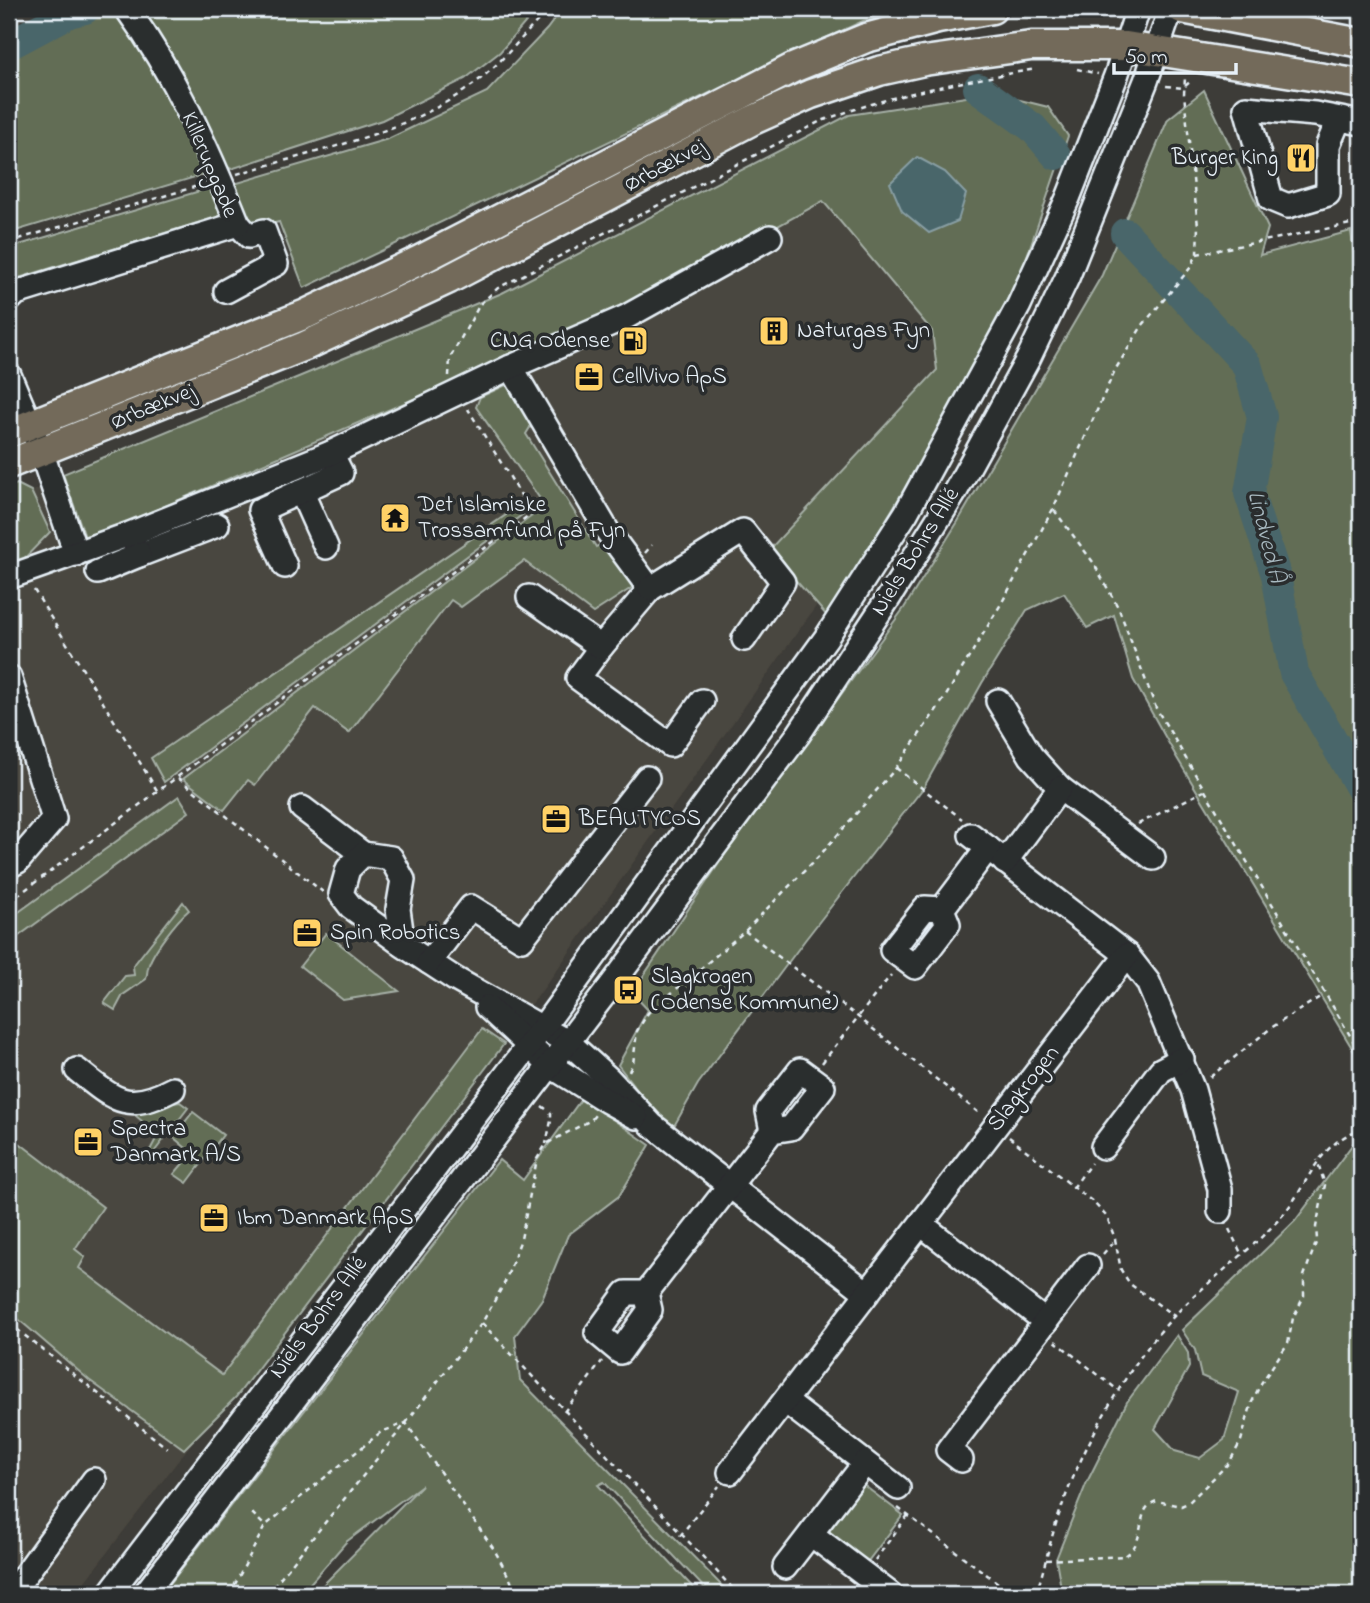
<svg xmlns="http://www.w3.org/2000/svg" width="1370" height="1603" viewBox="0 0 1370 1603" font-family="'Indie Flower',sans-serif">
	<style>
		.built { fill: #4a473f }
		.green { fill: #626d54; stroke: #a5afa6; stroke-width: 2 }
		.water { fill: #48666b; stroke: #889ea3; stroke-width: 2 }
		.lines { fill: none; stroke-linecap: round; stroke-linejoin: round }
		.river { stroke: #48666b; stroke-width: 30 }
		.minor-casing { stroke: #e8f1f8; stroke-width: 28 }
		.major-casing { stroke: #e8f1f8; stroke-width: 33 }
		.path { stroke: #e8f1f8; stroke-width: 2.5; stroke-dasharray: 5 5; stroke-linecap: butt }
		.minor { stroke: #2a2d2e; stroke-width: 23 }
		.major { stroke: #736b5a; stroke-width: 28 }
		.labels { text-anchor: middle; dominant-baseline: central; stroke-width: 7; stroke-linejoin: round; paint-order: stroke }
		.poi-label { font-size: 23px; fill: #e8f1f8; stroke: #2a2d2e; text-anchor: start }
		.street-label { font-size: 23px; fill: #e8f1f8; stroke: #2a2d2e }
		.water-label { font-size: 24px; font-style: italic; fill: #a8b9c0; stroke: #2a2d2e }
	</style>
	<rect width="100%" height="100%" fill="#3d3c38"/>
	<filter id="ink" filterUnits="userSpaceOnUse"><feTurbulence type="fractalNoise" baseFrequency=".0143" numOctaves="2"/><feDisplacementMap in="SourceGraphic" scale="14" xChannelSelector="R" yChannelSelector="G"/><feConvolveMatrix kernelMatrix="1 2 1 2 8 2 1 2 1" color-interpolation-filters="sRGB"/></filter>
	<g filter="url(#ink)">
		<path class="built" d="M825,186L964,346L933,442L541,992L75,1594H9V500Z"/>
		<g class="green">
			<path d="M101,9H118L212,172L9,233V42Z"/>
			<path d="M143,9H537L500,52L465,79L382,120L231,169L223,163L199,110Z"/>
			<path d="M562,9H907L863,21L772,63L304,288L279,222L251,229L233,194L234,184L388,139L487,92L547,29Z"/>
			<path d="M1204,90L1268,228L1260,255L1351,231L1361,310V1063L1177,758L1133,679L1114,615L1087,628L1064,593L1027,610L982,683L924,787L805,940L698,1084L670,1133L618,1065L648,1010L632,993L730,847L904,608L957,523L1102,275L1168,119Z"/>
			<path d="M992,93L1048,107L1068,136L1025,262L969,381L828,617L769,550L937,370L932,331L823,201L644,300L86,540L63,474L502,293L849,115Z"/>
			<path d="M213,187L220,216L9,281V248Z"/>
			<path d="M506,385L513,387L534,421L526,434L596,547L608,541L633,587L593,613L524,561L461,607L451,600L349,733L315,708L255,785L248,780L224,810L183,779L545,506L476,407L480,397Z"/>
			<path d="M17,484L31,491L50,532L18,565L12,564L9,555V487Z"/>
			<path d="M522,504L526,512L164,782L151,758Z"/>
			<path d="M179,796L189,812L9,943V919Z"/>
			<path d="M183,902L189,910C177,920 151,953 148,968C147,972 147,976 146,979L123,995L115,1010L104,1003L125,976L134,975L133,966Z"/>
			<path d="M326,933L399,991L343,1000L300,966Z"/>
			<path d="M482,1029L504,1044L236,1397L184,1449L89,1380L9,1311V1135L103,1207L75,1249L85,1257L79,1268L222,1375Z"/>
			<path d="M582,1098L650,1145L619,1196L568,1235L542,1299L515,1336L520,1380L730,1594H710L604,1482L598,1485L699,1594H314L422,1485L346,1542L301,1594H162L499,1160L523,1180Z"/>
			<path d="M170,1099L174,1103L180,1102L188,1108L151,1156L148,1154L156,1139L157,1134L136,1116L133,1107Z"/>
			<path d="M193,1112L223,1135L187,1183L174,1174L192,1153L173,1137Z"/>
			<path d="M1361,1133V1594H1057L1061,1588L1056,1559L1087,1482L1127,1402L1177,1335L1188,1353L1189,1367L1155,1429L1175,1451L1200,1458L1224,1440L1239,1392L1201,1376L1195,1350L1182,1330L1295,1221Z"/>
			<path d="M858,1481L903,1515L865,1565L828,1537L826,1529Z"/>
		</g>
		<path class="water" d="M917,157L945,172L966,194L958,221L929,233L902,211L890,183Z"/>
		<g class="lines">
			<g class="river">
				<path d="M9,45L69,13L85,9"/>
				<path d="M978,88L1033,128L1056,155"/>
				<path d="M1125,233L1247,365L1262,417L1249,493L1276,575L1294,673L1361,789"/>
			</g>
			<g class="minor-casing">
				<g id="minor">
					<path d="M1339,119L1328,145V194L1288,206L1271,199L1246,108L1315,114L1361,123"/>
					<path d="M226,291L276,264L264,231L249,236L238,224"/>
					<path d="M9,300L16,293L238,224C208,149 174,74 127,9"/>
					<path d="M511,367L608,532L650,589L601,647L578,678L670,745L702,701"/>
					<path d="M9,375L41,451L76,554"/>
					<path d="M301,491L326,547"/>
					<path d="M139,555L217,525"/>
					<path d="M285,566L260,510L341,473L331,453"/>
					<path d="M98,572L139,555L133,541"/>
					<path d="M9,577L130,534L331,453L511,367L626,317L770,237"/>
					<path d="M650,589L743,531L783,582L744,639"/>
					<path d="M529,597L601,647"/>
					<path d="M9,677L54,819L18,861L9,866"/>
					<path d="M998,701L1031,756L1060,788L1153,858"/>
					<path d="M302,808L363,854"/>
					<path d="M971,835L1127,955L1148,982L1193,1090L1220,1189V1211"/>
					<path d="M1005,862L1060,788"/>
					<path d="M942,909L948,924L915,967L892,950L925,908L942,909L988,848"/>
					<path d="M403,945L398,909L403,880L391,858L363,854L348,869L341,894L351,907L403,945L455,979L569,1043L609,1079L652,1125L867,1293"/>
					<path d="M429,962L471,907L522,939L647,778"/>
					<path d="M487,1007L551,1066L607,1101L636,1117"/>
					<path d="M77,1070C114,1099 126,1114 173,1089"/>
					<path d="M1103,1147L1161,1070L1182,1059"/>
					<path d="M921,1224L1046,1322"/>
					<path d="M646,1293L650,1310L620,1352L597,1333L626,1293H646L772,1131L791,1128L823,1087L800,1070L768,1111L772,1131"/>
					<path d="M785,1401L898,1488"/>
					<path d="M961,1460L948,1450L1088,1266"/>
					<path d="M730,1472L1127,955"/>
					<path d="M811,1534L890,1594"/>
					<path d="M785,1567L865,1463"/>
					<path d="M11,1594L94,1480"/>
					<path d="M109,1594L543,1027L826,638L906,513L1019,305L1068,198L1116,76L1138,9"/>
					<path d="M145,1594L613,983L798,735L888,599L955,492L1028,359L1067,278L1146,81L1171,9"/>
				</g>
			</g>
			<g class="major-casing">
				<g id="major">
					<path d="M1182,9L1361,43"/>
					<path d="M9,433L306,314L418,261L793,68L866,38L938,19L992,9"/>
					<path d="M9,464L305,346L449,279L753,120L811,94L879,71L924,61L1031,46H1126L1361,84"/>
				</g>
			</g>
			<g class="path">
				<path d="M1328,9L1361,19"/>
				<path d="M1077,69L1098,74"/>
				<path d="M1166,86L1183,88L1192,80"/>
				<path d="M237,174C318,150 420,131 485,75C508,55 528,30 549,9"/>
				<path d="M9,242L201,185"/>
				<path d="M1197,254L1361,222"/>
				<path d="M449,376L450,358L480,304L498,288L819,122C891,94 960,82 1036,69"/>
				<path d="M1054,510L1093,562L1119,609L1156,708L1361,1054"/>
				<path d="M645,553L652,545"/>
				<path d="M34,590L158,792"/>
				<path d="M896,768L962,819"/>
				<path d="M178,778L323,892"/>
				<path d="M1138,824L1204,791"/>
				<path d="M9,902L532,513L468,409"/>
				<path d="M745,931L858,1017L979,1113"/>
				<path d="M822,1063L891,975"/>
				<path d="M629,1071L633,1064L637,1031L648,1013L745,931L821,854L896,768L944,699L1001,604L1053,509L1115,370L1142,326L1191,267L1197,254L1198,226L1184,94L1185,77"/>
				<path d="M1210,1077L1271,1028L1323,995"/>
				<path d="M542,1106L551,1113V1121L546,1144"/>
				<path d="M1009,1137L1093,1202L1107,1217L1115,1239L1121,1270L1130,1284L1174,1316"/>
				<path d="M1073,1188L1091,1163"/>
				<path d="M1229,1229L1242,1255"/>
				<path d="M1103,1254L1115,1240"/>
				<path d="M9,1323L167,1448"/>
				<path d="M482,1323L738,1594"/>
				<path d="M1055,1341L1119,1391"/>
				<path d="M564,1412L602,1361"/>
				<path d="M898,1508L1002,1586"/>
				<path d="M252,1513L265,1526"/>
				<path d="M680,1536L719,1486"/>
				<path d="M875,1560L908,1515"/>
				<path d="M1046,1560L1125,1556C1149,1540 1133,1508 1157,1501L1181,1506L1188,1503L1229,1463L1241,1441L1252,1402L1260,1385L1288,1343L1293,1318L1304,1296V1276L1317,1240L1316,1227L1325,1185L1317,1160"/>
				<path d="M230,1594L265,1526L381,1432L406,1423L495,1551L511,1581L514,1594"/>
				<path d="M267,1594L406,1423L482,1323L505,1282L521,1239L537,1159L546,1144L591,1120L595,1115"/>
				<path d="M773,1594L780,1586"/>
				<path d="M1036,1594C1045,1567 1050,1539 1060,1512C1083,1445 1126,1367 1175,1315C1208,1280 1249,1253 1281,1217C1310,1184 1315,1145 1361,1129"/>
			</g>
			<use href="#minor" class="minor"/>
			<use href="#major" class="major"/>
		</g>
	</g>
	<defs>
		<g id="restaurant-square" transform="scale(1.575)"><rect x="-9" y="-9" width="18" height="18" rx="4" fill="#ffd166" stroke="#2a2d2e"/><path d="M-5-6h1v4h1v-4h1v4h1v-4h1v5L-1.5 .5V6h-2V.5L-5-1ZM5-6V6H3V1.5H1.5Q1.5-4 5-6Z" fill="#111"/></g>
		<g id="building-square" transform="scale(1.575)"><rect x="-9" y="-9" width="18" height="18" rx="4" fill="#ffd166" stroke="#2a2d2e"/><path d="M-4-6H4V6H1V3H-1V6H-4ZM-2.5-4.3h1.7v1.8h-1.7ZM.8-4.3h1.7v1.8H.8ZM-2.5-1h1.7V.8h-1.7ZM.8-1h1.7V.8H.8Z" fill="#111"/></g>
		<g id="fuel-square" transform="scale(1.575)"><rect x="-9" y="-9" width="18" height="18" rx="4" fill="#ffd166" stroke="#2a2d2e"/><path d="M-5.5-6h7V0h2V4h1.3V-2.5L3-4.5l.8-.8L6-3V5H2.5V1h-1V6h-7ZM-4.2-4.7v3.2H.2V-4.7Z" fill="#111"/></g>
		<g id="office-square" transform="scale(1.575)"><rect x="-9" y="-9" width="18" height="18" rx="4" fill="#ffd166" stroke="#2a2d2e"/><path d="M-6-3h4V-5.5h4V-3h4V5H-6ZM-1-4.5V-3h2v-1.5ZM-6 0V1H6V0Z" fill="#111"/></g>
		<g id="temple-square" transform="scale(1.575)"><rect x="-9" y="-9" width="18" height="18" rx="4" fill="#ffd166" stroke="#2a2d2e"/><path d="M0-6L5-2H3V0L6.5 2.5H4V6H1.5V3h-3V6H-4V2.5H-6.5L-3 0V-2H-5Z" fill="#111"/></g>
		<g id="bus-square" transform="scale(1.575)"><rect x="-9" y="-9" width="18" height="18" rx="4" fill="#ffd166" stroke="#2a2d2e"/><path d="M-5-6H5V4H4V6H2V4H-2V6H-4V4H-5ZM-3.5-4V0h7V-4ZM-3.5 1.2v1.5H-2V1.2ZM2 1.2v1.5H3.5V1.2Z" fill="#111"/></g>
	</defs>
	<g fill-rule="evenodd">
		<use href="#restaurant-square" x="1301" y="158"/>
		<use href="#building-square" x="774" y="331"/>
		<use href="#fuel-square" x="633" y="341"/>
		<use href="#office-square" x="589" y="377"/>
		<use href="#temple-square" x="395" y="518"/>
		<use href="#office-square" x="556" y="819"/>
		<use href="#office-square" x="307" y="933"/>
		<use href="#bus-square" x="628" y="990"/>
		<use href="#office-square" x="88" y="1142"/>
		<use href="#office-square" x="214" y="1218"/>
	</g>
	<g class="labels">
		<g class="poi-label">
			<text x="1278" y="158" text-anchor="end">Burger King</text>
			<text x="797" y="331">Naturgas Fyn</text>
			<text x="610" y="341" text-anchor="end">CNG Odense</text>
			<text x="612" y="377">CellVivo ApS</text>
			<text x="418" y="505">Det Islamiske<tspan x="418" dy="26">Trossamfund på Fyn</tspan></text>
			<text x="579" y="819">BEAUTYCOS</text>
			<text x="330" y="933">Spin Robotics</text>
			<text x="651" y="977">Slagkrogen<tspan x="651" dy="26">(Odense Kommune)</tspan></text>
			<text x="111" y="1129">Spectra<tspan x="111" dy="26">Danmark A/S</tspan></text>
			<text x="237" y="1218">Ibm Danmark ApS</text>
		</g>
		<g class="street-label">
			<text transform="translate(209 165) rotate(67)">Killerupgade</text>
			<text transform="translate(665 166) rotate(-28)">Ørbækvej</text>
			<text transform="translate(153 407) rotate(-22)">Ørbækvej</text>
			<text transform="translate(916 552) rotate(-58)">Niels Bohrs Allé</text>
			<text transform="translate(1024 1089) rotate(-52)">Slagkrogen</text>
			<text transform="translate(319 1318) rotate(-53)">Niels Bohrs Allé</text>
		</g>
		<g class="water-label">
			<text transform="translate(1265 537) rotate(76)">Lindved Å</text>
		</g>
	</g>
	<rect width="1370" height="1603" fill="none" stroke="#2a2d2e" stroke-width="35"/>
	<rect x="18" y="18" width="1335" height="1568" fill="none" stroke="#e8f1f8" stroke-width="2.5" filter="url(#ink)"/>
	<path d="M1114 63v10h122v-10" fill="none" stroke="#e8f1f8" stroke-width="3.5"/>
	<text x="1125" y="63" font-size="21" fill="#e8f1f8" stroke="#2a2d2e" stroke-width="5" paint-order="stroke">50 m</text>
</svg>
